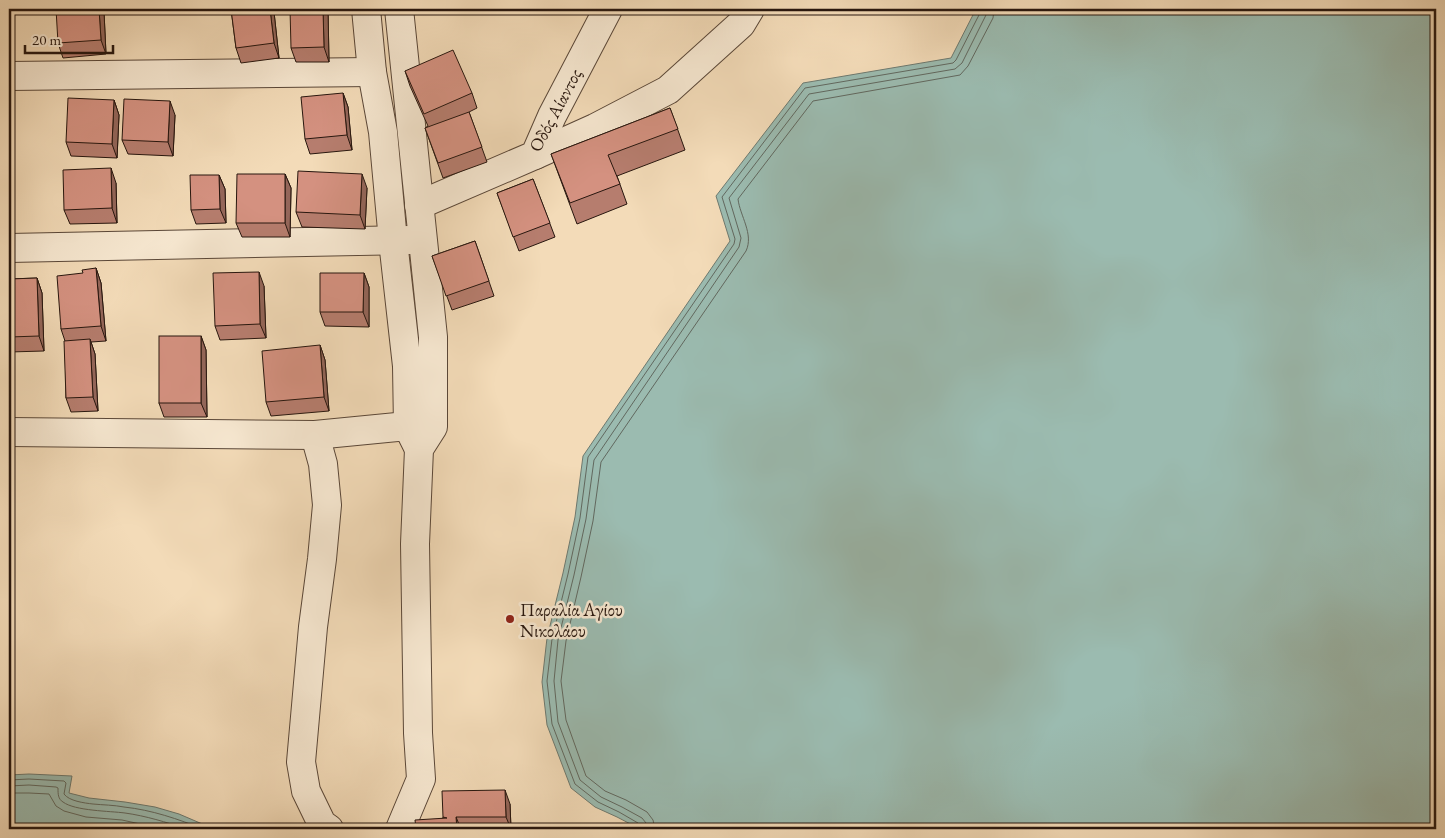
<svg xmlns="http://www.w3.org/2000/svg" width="1445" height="838" viewBox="0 0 1445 838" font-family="'EB Garamond',serif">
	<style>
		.water { fill: #9bbbb0; stroke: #6d796f }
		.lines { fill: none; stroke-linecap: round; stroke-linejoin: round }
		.shore { stroke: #61685f; stroke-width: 1 }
		.street-casing { stroke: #5a4738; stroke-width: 30 }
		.street { stroke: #f7e8d1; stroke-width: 28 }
		.wall { fill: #b67d6e; stroke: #27160e }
		.shaded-wall { fill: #94665a; stroke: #27160e }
		.building { fill: #d49180; stroke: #27160e }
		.poi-dot { fill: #8f2418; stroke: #f7e8d1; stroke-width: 2 }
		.labels { text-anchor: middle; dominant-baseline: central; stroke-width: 5; stroke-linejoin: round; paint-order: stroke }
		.street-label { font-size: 18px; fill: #27160e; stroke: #f7e8d1 }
		.poi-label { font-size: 18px; fill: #27160e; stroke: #f7e8d1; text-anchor: start }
	</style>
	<rect width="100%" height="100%" fill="#f3dbb8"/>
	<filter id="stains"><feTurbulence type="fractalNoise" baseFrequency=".004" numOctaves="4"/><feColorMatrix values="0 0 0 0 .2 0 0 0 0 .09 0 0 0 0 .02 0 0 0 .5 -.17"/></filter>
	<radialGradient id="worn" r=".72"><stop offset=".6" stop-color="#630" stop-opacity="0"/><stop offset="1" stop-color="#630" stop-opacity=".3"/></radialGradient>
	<g class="water">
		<path d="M976,9H1436V829H640L617,817L595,807L571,788L547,725L542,682L547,638L563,573L575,517L583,456L730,241L716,196L803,83L951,58Z"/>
		<path d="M29,774L72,776L69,793L89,798L125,802L155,807L179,814L214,829H9V775Z"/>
	</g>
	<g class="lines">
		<g class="shore">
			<path d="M9,780L29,779L64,781L66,783L64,794C69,801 84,803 93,804C103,805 114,805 124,807C152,810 178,819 203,829"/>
			<path d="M9,786L29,785L56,787L58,788C58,794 58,799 63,802C75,811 110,811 125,813C146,816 166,822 186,829"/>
			<path d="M9,793H29L49,794L56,806L64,811L86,817L122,820L163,829"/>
			<path d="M641,829L640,825L638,823L619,812L598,802L575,784L552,724L547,681L552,639L568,574L580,518L588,457L734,244L735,239L722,197L805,88L953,63L956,60L980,13V9"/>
			<path d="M647,829L646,823L642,818L622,807L601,797L580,780L558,722L554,681L558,640L574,575L586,519L594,460L739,247L741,238L729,198L809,94L955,69L962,63L986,15L987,9"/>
			<path d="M655,829L653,820L647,812L626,800L605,791L586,776L566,720L561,681L566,641L581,577L593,521L601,462L746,251C754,234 740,216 738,199L813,101L960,75L968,66L993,18L994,9"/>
		</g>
		<g class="street-casing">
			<g id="street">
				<path d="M366,9L372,72L383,132L393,241L407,366L408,427L419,449"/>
				<path d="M399,9L433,337V427L419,449L415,544L418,733L421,779L400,829"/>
				<path d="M9,76L372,72"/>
				<path d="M535,155L595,128L668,90L741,24L750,9"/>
				<path d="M419,205L535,155L552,116L608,9"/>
				<path d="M9,248L410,240"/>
				<path d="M9,432L315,435L397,427H426"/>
				<path d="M315,435L323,464L327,505L322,559L313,627L301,762L306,791L322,824L329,829"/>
			</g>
		</g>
		<use href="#street" class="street"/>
	</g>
	<g class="wall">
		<path d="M231,9H273L274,12L279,58L241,63L236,48Z"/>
		<path d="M328,9L329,62H296L291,48Z"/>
		<path d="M104,12L106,54L63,58L58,43Z"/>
		<path d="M405,71L472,93L477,108L469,112L487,162L443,178L425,128L428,126L410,86Z"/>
		<path d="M343,93L348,107L352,150L310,154L305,139Z"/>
		<path d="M114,100L119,115L117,158L71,156L66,142Z"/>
		<path d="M670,108L685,150L617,176L627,204L577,224L551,154Z"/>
		<path d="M175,115L173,156L128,154L122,140Z"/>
		<path d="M285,174L291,188L290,237H242L236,223Z"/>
		<path d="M219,175L225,189L226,223L196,224L191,210Z"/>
		<path d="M533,179L555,237L519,251L497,193Z"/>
		<path d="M116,183L117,223L70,224L64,210Z"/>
		<path d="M367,188L365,229L302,227L296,212Z"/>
		<path d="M475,241L494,296L452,310L432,256Z"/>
		<path d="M96,268L101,283L106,341L91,342L95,354L98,411L71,412L66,398L65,341L61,329L83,273Z"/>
		<path d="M364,273L369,287V327L325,326L320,312Z"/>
		<path d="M37,278L42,293L44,351L9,352V279Z"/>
		<path d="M264,286L266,338L220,340L215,326Z"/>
		<path d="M201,336L206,350L207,417H164L159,403Z"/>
		<path d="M320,345L325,360L329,411L271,416L266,402Z"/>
		<path d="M510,804L511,829H416L443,818V817Z"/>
	</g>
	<g class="shaded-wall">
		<path d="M9,9H10L11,61L9,55Z"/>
		<path d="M99,9H103L104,12L106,54L101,40Z"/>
		<path d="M270,9H273L274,12L279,58L274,43Z"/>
		<path d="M323,9H328L329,62L324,47Z"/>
		<path d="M343,93L348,107L352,150L347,135Z"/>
		<path d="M114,100L119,115L117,158L112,144Z"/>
		<path d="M170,101L175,115L173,156L168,142Z"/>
		<path d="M111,168L116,183L117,223L112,208Z"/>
		<path d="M285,174L291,188L290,237L285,223Z"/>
		<path d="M362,174L367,188L365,229L360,215Z"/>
		<path d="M219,175L225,189L226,223L220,209Z"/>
		<path d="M96,268L101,283L106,341L101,326Z"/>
		<path d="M259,272L264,286L266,338L260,324Z"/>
		<path d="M364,273L369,287V327L363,312Z"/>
		<path d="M37,278L42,293L44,351L39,336Z"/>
		<path d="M201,336L206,350L207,417L201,403Z"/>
		<path d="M90,339L95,354L98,411L93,397Z"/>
		<path d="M320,345L325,360L329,411L324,397Z"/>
		<path d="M505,790L510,804L511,829L506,817Z"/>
		<path d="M456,817L461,829H457Z"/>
	</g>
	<g class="building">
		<path d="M56,9H99L101,40L58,43Z"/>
		<path d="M231,9H270L274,43L236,48Z"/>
		<path d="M290,9H323L324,47L291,48Z"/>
		<path d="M453,50L472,93L424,114L405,71Z"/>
		<path d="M343,93L347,135L305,139L301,97Z"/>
		<path d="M68,98L114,100L112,144L66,142Z"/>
		<path d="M124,99L170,101L168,142L122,140Z"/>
		<path d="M670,108L678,129L608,155L620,184L570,203L551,154Z"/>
		<path d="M469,112L482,147L438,163L425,128Z"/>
		<path d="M111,168L112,208L64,210L63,170Z"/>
		<path d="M298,171L362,174L360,215L296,212Z"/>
		<path d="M237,174H285V223H236Z"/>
		<path d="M190,175H219L220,209L191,210Z"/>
		<path d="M533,179L550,223L513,237L497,193Z"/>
		<path d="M475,241L489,281L446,296L432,256Z"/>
		<path d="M96,268L101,326L61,329L57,276L83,273L82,270Z"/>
		<path d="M259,272L260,324L215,326L213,273Z"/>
		<path d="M320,273H364L363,312H320Z"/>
		<path d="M37,278L39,336L9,337V279Z"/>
		<rect x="159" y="336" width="42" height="67"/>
		<path d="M90,339L93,397L66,398L64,341Z"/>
		<path d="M320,345L324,397L266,402L262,351Z"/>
		<path d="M505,790L506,817H456L457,829H416L415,820L447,818L443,817L442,791Z"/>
		<path d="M484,827L485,829H458Z"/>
	</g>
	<circle class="poi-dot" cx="510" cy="619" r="5"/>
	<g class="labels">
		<g class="street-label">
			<text transform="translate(555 110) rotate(-62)">Οδός Αίαντος</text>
		</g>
		<g class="poi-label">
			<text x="520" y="609">Παραλία Αγίου<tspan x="520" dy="21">Νικολάου</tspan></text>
		</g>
	</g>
	<rect width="1445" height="838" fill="none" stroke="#f3dbb8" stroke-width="30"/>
	<rect x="10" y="10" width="1425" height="818" fill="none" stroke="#27160e" stroke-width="2.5"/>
	<rect x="15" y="15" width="1415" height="808" fill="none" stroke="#27160e"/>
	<path d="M25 45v8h88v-8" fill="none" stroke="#27160e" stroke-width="2.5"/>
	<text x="32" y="45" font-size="15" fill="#27160e" stroke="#f7e8d1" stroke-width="4" paint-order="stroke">20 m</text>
	<rect width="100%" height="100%" filter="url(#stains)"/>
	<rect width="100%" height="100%" fill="url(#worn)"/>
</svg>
